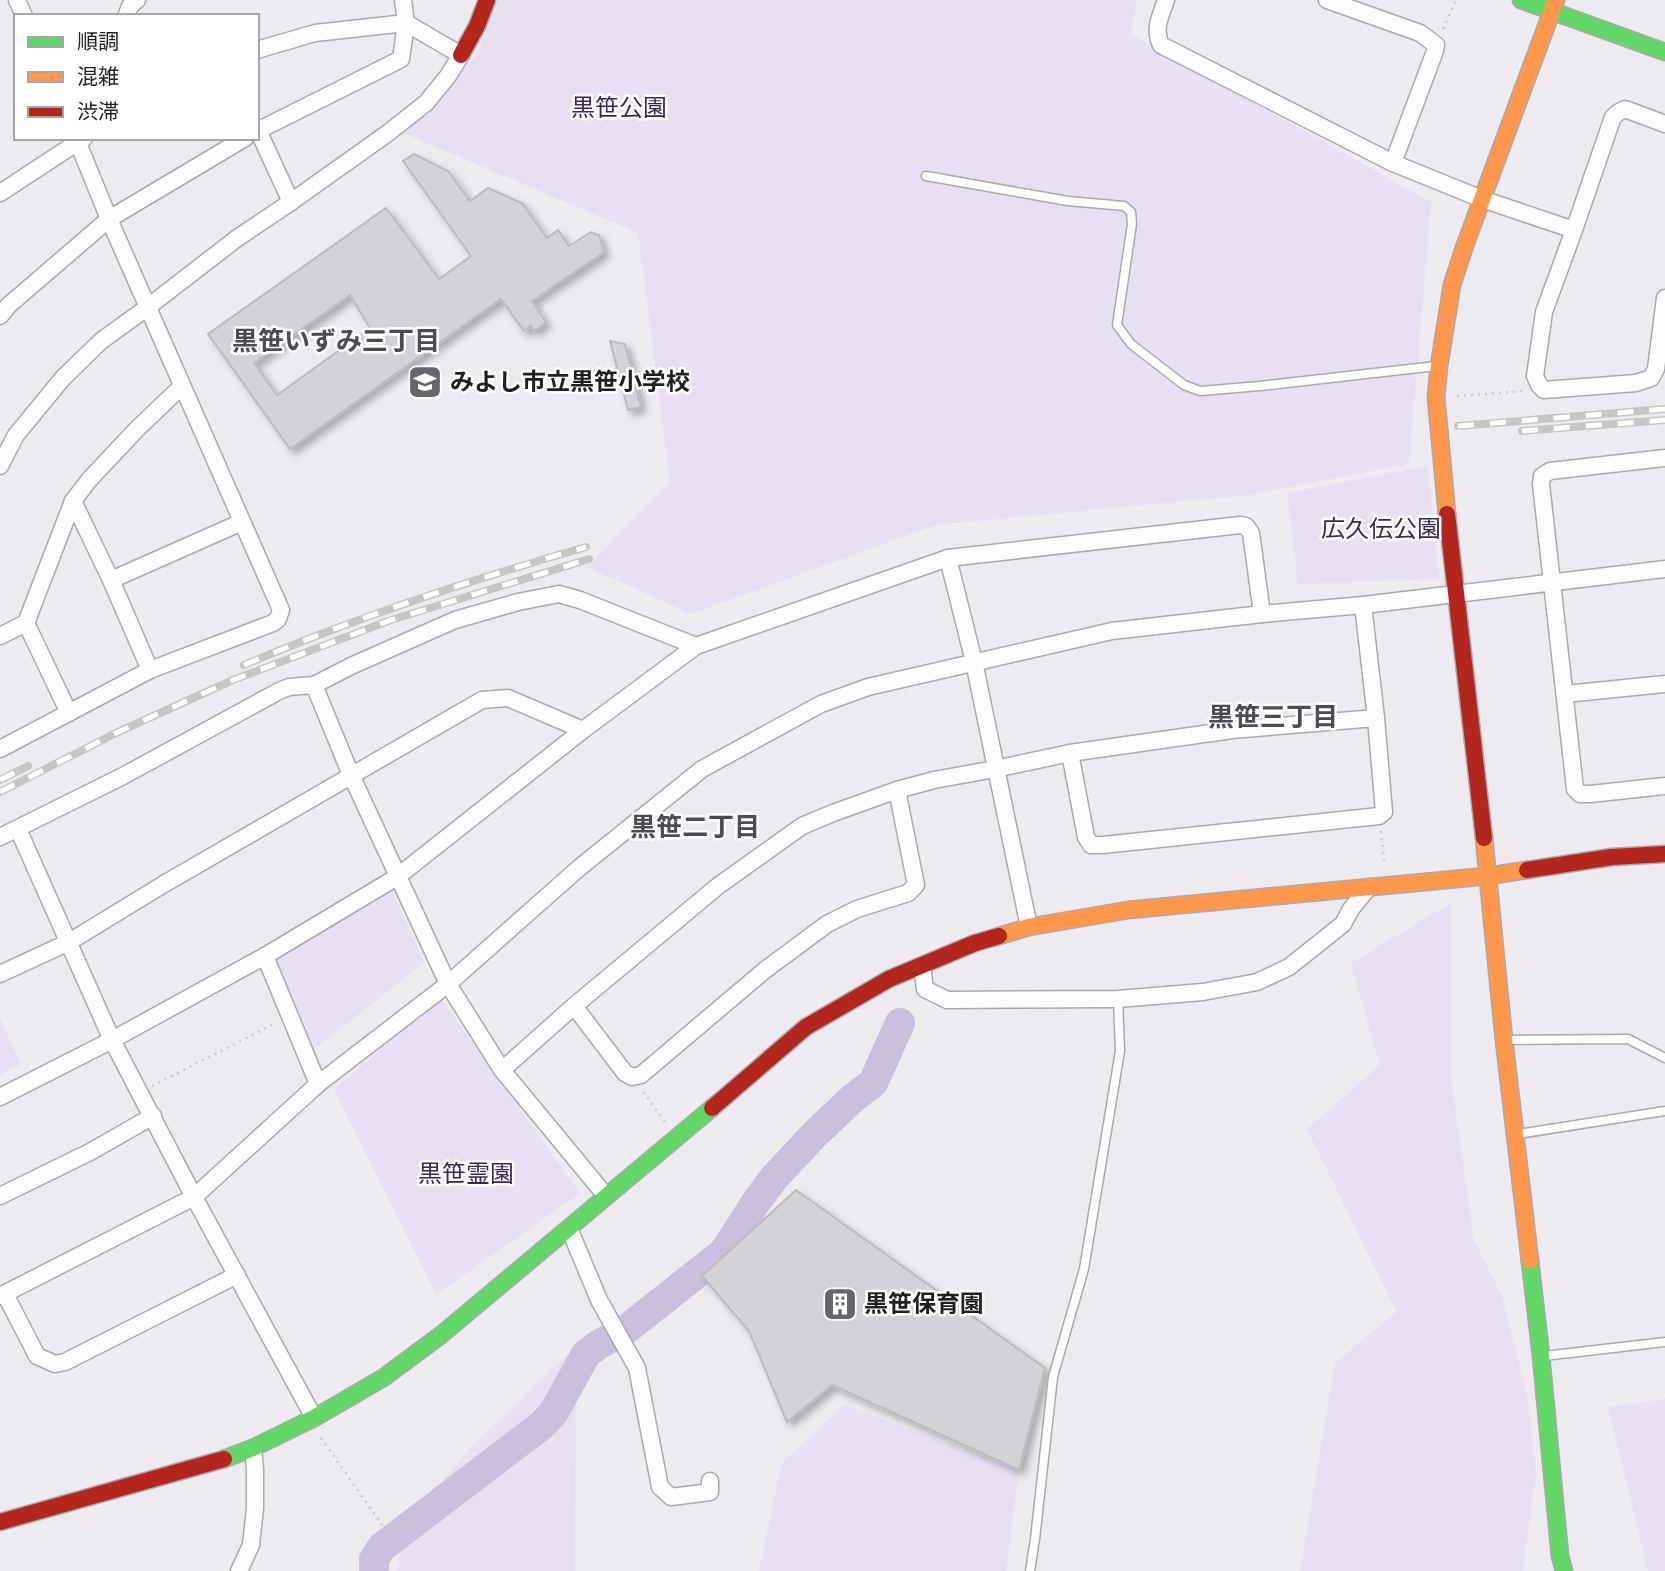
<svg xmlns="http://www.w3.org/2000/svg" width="1665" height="1571" viewBox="0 0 1665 1571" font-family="'Sofia Sans Condensed','Noto Sans JP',sans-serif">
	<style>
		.green { fill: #e7e0f3 }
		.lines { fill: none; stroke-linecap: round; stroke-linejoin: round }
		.river { stroke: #cabfdc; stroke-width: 30 }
		.building { fill: #d4d2d6; stroke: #bcbbbe; stroke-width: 2; fill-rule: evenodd; filter: url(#shadow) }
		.lane-casing { stroke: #aaa9ad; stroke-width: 11 }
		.street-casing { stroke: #aaa9ad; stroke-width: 19 }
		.fast-casing { stroke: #aaa9ad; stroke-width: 19 }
		.slow-casing { stroke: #aaa9ad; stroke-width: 19 }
		.jam-casing { stroke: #aaa9ad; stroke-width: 19 }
		.path { stroke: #cbcbcd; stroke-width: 2.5; stroke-dasharray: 2 5; stroke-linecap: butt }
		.lane { stroke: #fcfcfd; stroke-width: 8 }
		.street { stroke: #fcfcfd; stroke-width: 16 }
		.fast { stroke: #63d668; stroke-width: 16 }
		.slow { stroke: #ff974d; stroke-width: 16 }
		.jam { stroke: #b3261e; stroke-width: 16 }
		.rail-casing { stroke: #c7c6c7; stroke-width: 8 }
		.rail { stroke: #fff; stroke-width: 5; stroke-dasharray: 16; stroke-linecap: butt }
		.labels { text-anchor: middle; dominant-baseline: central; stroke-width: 5; stroke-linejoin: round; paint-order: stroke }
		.park-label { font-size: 24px; fill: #3b2556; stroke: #fff }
		.poi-label { font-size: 24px; font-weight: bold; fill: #201f22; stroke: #fff; text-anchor: start }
		.neighbourhood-label { font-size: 26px; font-weight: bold; fill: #4d4a52; stroke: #fff }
	</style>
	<defs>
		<filter id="shadow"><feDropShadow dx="5" dy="5" stdDeviation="3.5" flood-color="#0004"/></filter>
	</defs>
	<rect width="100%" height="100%" fill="#edebf0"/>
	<g class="green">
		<path d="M497,0H1137L1131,34L1431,202L1409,464L1248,495L936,525L691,614L587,567L670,481L638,233L405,134L478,54Z"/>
		<path d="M1428,466L1439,579L1298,584L1287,493Z"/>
		<path d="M386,877L424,963L314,1049L265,956Z"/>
		<path d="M1451,903V1077L1474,1239L1503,1299L1527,1394L1536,1473L1523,1571H1300L1335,1363L1396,1312L1307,1129L1380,1065L1351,963Z"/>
		<path d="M440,997L580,1193L436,1295L334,1090Z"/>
		<path d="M0,1018L21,1065L0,1075Z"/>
		<path d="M576,1346L575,1571H398L400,1532L470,1448Z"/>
		<path d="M1665,1399V1571H1648L1608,1407Z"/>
		<path d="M844,1405L1019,1470L1006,1571H759L782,1463Z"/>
	</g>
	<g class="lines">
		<path class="river" d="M374,1571V1559L382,1547L542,1425L554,1412L586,1354L598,1345L628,1328L724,1252L756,1202L773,1179L814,1135L853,1098L873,1083L900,1023"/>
	</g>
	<g class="building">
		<path d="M414,154L448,171L470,201L488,188L522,203L547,238L558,230L569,246L591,232L599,235L604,252L532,301L546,322L534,331L531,326L524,331L501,299L290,449L208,334L386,208L439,279L471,256L403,161ZM350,295L370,328L277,395L254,363Z"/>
		<path d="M610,341L625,344L641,407L628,410Z"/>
		<path d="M796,1190L1045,1368L1019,1470L832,1385L787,1422L749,1331L702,1276Z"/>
	</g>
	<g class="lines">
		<g class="lane-casing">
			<g id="lane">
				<path d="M926,176L1068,201L1124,206L1131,212L1132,224L1117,325L1131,344L1184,385L1200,391L1260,386L1436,366"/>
				<path d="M1507,1040L1628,1039L1665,1058"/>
				<path d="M1518,1134L1665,1111"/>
				<path d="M1544,1356L1665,1342"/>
				<path d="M1030,1571L1035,1539L1053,1377L1084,1269L1120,1051L1118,999"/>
			</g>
		</g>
		<g class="street-casing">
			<g id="street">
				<path d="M17,0L24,16"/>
				<path d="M1166,0C1161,15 1153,29 1161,45L1393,163L1482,199L1574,230L1544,312L1535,376L1539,385L1544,390L1636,383L1651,378L1656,369L1665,298"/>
				<path d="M1327,0L1420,33L1436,45L1435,51L1393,163"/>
				<path d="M128,16L127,14L130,6L137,0"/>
				<path d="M257,128L291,202"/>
				<path d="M257,131L401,59L406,23L403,0"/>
				<path d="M0,193L84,138"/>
				<path d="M1574,230L1613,117L1619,112L1625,109L1665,124"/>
				<path d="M0,316L9,305L109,219L245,138"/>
				<path d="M1665,458L1550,471L1542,476L1541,484L1575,789L1580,794H1590L1665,786"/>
				<path d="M0,466L16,435L63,378L101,341L148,307L236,239L291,202L388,133L426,103L448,76L461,55L406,23L315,33L257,50"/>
				<path d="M73,501L111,580L150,670"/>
				<path d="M948,558L974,662L1029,927"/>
				<path d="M111,580L242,522"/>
				<path d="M0,636L26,623"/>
				<path d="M314,685L351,775L448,984L502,1070L606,1196"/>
				<path d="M1565,694L1665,684"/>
				<path d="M69,713L26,623L73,501L89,480L137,429L182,386"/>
				<path d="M0,749L150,670L273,623L278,619L281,610L109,219L76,138"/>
				<path d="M1070,753L1086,837L1091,845H1103L1379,816L1384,812L1376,718L1363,605"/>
				<path d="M18,829L112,1040L194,1197L314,1418"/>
				<path d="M0,837L123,776L279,691L289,687L314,685L351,666L455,620L518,602L559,594L580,600L696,646"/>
				<path d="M265,956L318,1084"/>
				<path d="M922,966L925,989L947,1000L1118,999L1203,992L1257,982L1289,967L1343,924L1351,909L1369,887"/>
				<path d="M0,974L69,942L164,884L482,700L508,698L583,730"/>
				<path d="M574,1006L625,1073L632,1077L641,1075L765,970L827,924L857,909L908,893L916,885L897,790"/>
				<path d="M502,1070L574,1006L718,886L802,826L833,813L897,790L934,780L995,769L1070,753L1232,730L1376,718"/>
				<path d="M0,1097L112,1040L265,956L397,877L583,730L696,646L948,558L1240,525L1246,526L1251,533L1262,614"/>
				<path d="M0,1196L90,1152L153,1116"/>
				<path d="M569,1228L599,1300L637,1368L660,1487L671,1497L710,1492V1481"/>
				<path d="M5,1294L37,1356L55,1364L65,1362L237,1275"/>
				<path d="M0,1296L194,1197L318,1084L448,984L579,868L702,769L821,704L868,687L1112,631L1262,614L1363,605L1665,569"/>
				<path d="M239,1571L251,1545L255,1508V1470L253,1448"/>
			</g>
		</g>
		<g class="fast-casing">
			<g id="fast">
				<path d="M1521,0L1665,52"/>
				<path d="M1530,1261L1541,1356L1560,1556L1564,1571"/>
				<path d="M224,1459L253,1448L314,1418L383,1378L441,1335L712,1108"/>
			</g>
		</g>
		<g class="slow-casing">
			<g id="slow">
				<path d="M1447,514L1436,397L1439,366L1452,285L1464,248L1556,0"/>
				<path d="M1484,838L1504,1040L1530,1261"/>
				<path d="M999,936L1029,927L1128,910L1488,876L1527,870"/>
			</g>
		</g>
		<g class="jam-casing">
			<g id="jam">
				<path d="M461,55L477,26L487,0"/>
				<path d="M1447,514L1484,838"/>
				<path d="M1527,870L1612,857L1665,854"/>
				<path d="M712,1108L806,1027L889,979L975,943L999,936"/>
				<path d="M0,1522L224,1459"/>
			</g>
		</g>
		<g class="path">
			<path d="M1443,29L1456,0"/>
			<path d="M1457,396L1524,391"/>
			<path d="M1381,831L1385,866"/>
			<path d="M152,1086L274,1024"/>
			<path d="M643,1092L666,1123"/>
			<path d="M321,1438L387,1532L367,1556L365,1571"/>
		</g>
		<use href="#lane" class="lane"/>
		<use href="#street" class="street"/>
		<use href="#fast" class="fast"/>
		<use href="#slow" class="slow"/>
		<use href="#jam" class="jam"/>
		<g class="rail-casing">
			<g id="rail">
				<path d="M1458,426L1665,409"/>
				<path d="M1522,431L1665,420"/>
				<path d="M244,665C355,618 470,580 586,547"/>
				<path d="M0,780L28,766"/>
				<path d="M0,792L118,732L233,680L391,620L589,559"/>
			</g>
		</g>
		<use href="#rail" class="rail"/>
	</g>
	<defs>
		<g id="school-square" transform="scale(1.75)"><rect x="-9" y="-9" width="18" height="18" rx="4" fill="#68666a" stroke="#fff"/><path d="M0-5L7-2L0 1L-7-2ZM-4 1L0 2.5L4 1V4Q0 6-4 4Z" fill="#fff"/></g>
		<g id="building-square" transform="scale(1.75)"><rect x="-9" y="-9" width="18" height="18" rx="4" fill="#68666a" stroke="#fff"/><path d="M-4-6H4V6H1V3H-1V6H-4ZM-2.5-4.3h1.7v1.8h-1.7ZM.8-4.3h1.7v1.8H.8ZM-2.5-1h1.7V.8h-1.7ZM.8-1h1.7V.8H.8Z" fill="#fff"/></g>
	</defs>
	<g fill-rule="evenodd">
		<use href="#school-square" x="425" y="382"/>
		<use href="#building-square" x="840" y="1304"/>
	</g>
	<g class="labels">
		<g class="park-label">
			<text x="619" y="108">黒笹公園</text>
			<text x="1381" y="529">広久伝公園</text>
			<text x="466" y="1174">黒笹霊園</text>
		</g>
		<g class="poi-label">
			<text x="450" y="382">みよし市立黒笹小学校</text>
			<text x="864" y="1304">黒笹保育園</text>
		</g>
		<g class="neighbourhood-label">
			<text x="336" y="342">黒笹いずみ三丁目</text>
			<text x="1273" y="718">黒笹三丁目</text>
			<text x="695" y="828">黒笹二丁目</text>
		</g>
	</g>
	<rect x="14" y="14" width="245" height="126" fill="#ffffff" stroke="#a6a5a7" stroke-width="2"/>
	<rect x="28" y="37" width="35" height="10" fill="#63d668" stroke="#a6a5a7" stroke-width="2"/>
	<text x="77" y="49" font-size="21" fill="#201f22">順調</text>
	<rect x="28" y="72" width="35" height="10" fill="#ff974d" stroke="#a6a5a7" stroke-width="2"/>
	<text x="77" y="84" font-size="21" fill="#201f22">混雑</text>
	<rect x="28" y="107" width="35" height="10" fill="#b3261e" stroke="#a6a5a7" stroke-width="2"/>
	<text x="77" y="119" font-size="21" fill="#201f22">渋滞</text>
</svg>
